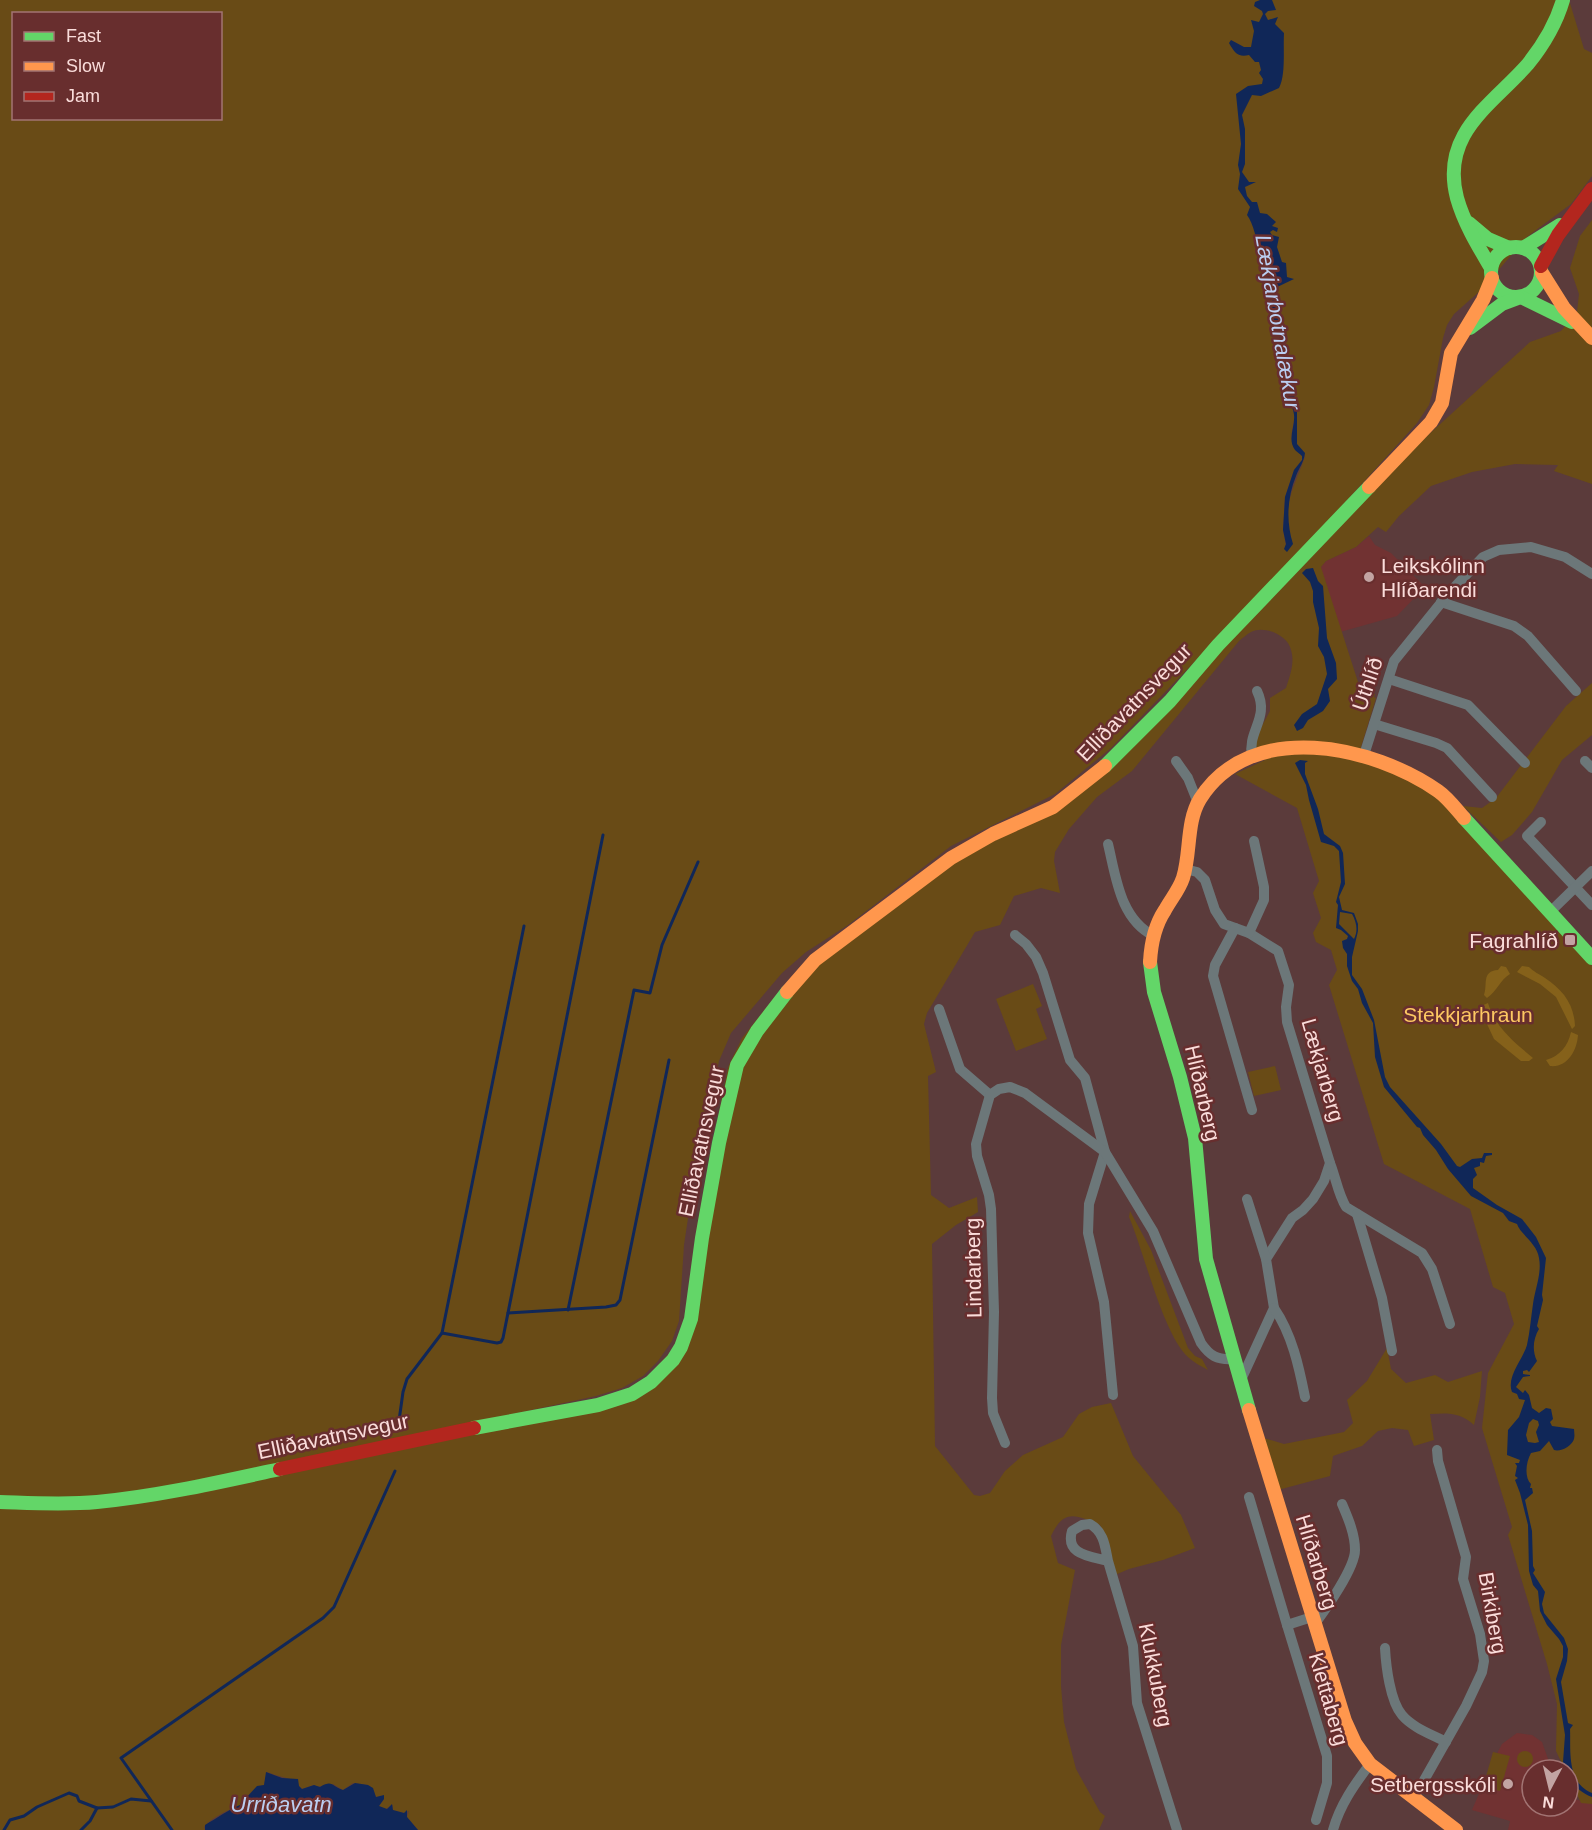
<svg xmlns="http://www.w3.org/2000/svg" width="1592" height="1830" viewBox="0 0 1592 1830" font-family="Helvetica,sans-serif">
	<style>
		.built { fill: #713232 }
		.green { fill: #694b16; fill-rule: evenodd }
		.forest { fill: #85611a }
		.water { fill: #102758; fill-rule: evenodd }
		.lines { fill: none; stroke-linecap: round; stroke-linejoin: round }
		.stream { stroke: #102758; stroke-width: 3 }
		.street { stroke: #6c7779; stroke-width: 10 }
		.fast { stroke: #63d668; stroke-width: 14 }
		.slow { stroke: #ff974d; stroke-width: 14 }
		.jam { stroke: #b3261e; stroke-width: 14 }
		.poi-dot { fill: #c2a4a2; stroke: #682e2e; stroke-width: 2 }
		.labels { text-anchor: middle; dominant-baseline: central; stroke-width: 5; stroke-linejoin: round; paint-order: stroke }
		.poi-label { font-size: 21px; fill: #fadcda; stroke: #682e2e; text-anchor: end }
		.street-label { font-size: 21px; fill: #fadcda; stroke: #682e2e }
		.park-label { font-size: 21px; fill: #fdc862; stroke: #682e2e }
		.water-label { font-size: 22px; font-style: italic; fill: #bbcef1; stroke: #682e2e }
	</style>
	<rect width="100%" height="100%" fill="#5b3b3b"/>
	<g class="built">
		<path d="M1369,536L1375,545L1391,553L1425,587L1397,616L1333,634L1320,568L1326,561L1356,547Z"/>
		<path d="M1517,1733L1532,1735L1542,1742L1552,1770H1532V1806H1568V1798L1592,1803V1830H1508L1510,1821L1472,1810L1493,1761L1502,1744Z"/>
	</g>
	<g class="green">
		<path d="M0,0H1569L1584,49L1592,53V176L1571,204L1528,236L1481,290L1454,314L1447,325L1443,338L1434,387L1429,405L1417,423L1290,563L1111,748L1055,794L951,846L848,925L806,952L782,973L731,1033L719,1061L694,1178L684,1245L679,1321L672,1341L658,1361L643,1376L622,1388L596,1396L241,1473L106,1496L0,1498ZM14,14H220V118H14ZM1285,283L1275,288L1280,307L1281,331L1286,350L1283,369L1287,374V382L1294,395L1297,408V444L1305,457C1295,485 1279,511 1292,542L1286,546L1283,530L1285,497L1294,470L1302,460V456C1299,452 1295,450 1293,445C1287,428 1303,417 1287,401L1285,380C1283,377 1277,363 1275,359L1279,358L1281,346L1278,327C1270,318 1272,302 1273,289L1269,288Z"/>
		<path d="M1592,220V484L1554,471L1558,465L1515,464L1472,472L1431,486L1399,516L1386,532L1378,527L1356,547L1326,561L1321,567L1359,685L1365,691L1375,694L1374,697L1376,698L1361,747L1439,797L1592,966V1804L1581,1803L1568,1775V1770H1565L1556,1751L1557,1704L1547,1664L1508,1535L1512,1527L1482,1428L1488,1373L1514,1324L1505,1293L1493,1287L1470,1209L1384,1164L1329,985L1337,970L1331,950L1316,942L1313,933L1321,918L1313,893L1319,881L1297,808L1235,774L1265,760L1261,748H1256V737L1270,711V698L1286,688C1290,675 1295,663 1291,650C1288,635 1264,625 1251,632C1247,634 1243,638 1239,641L1132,771L1097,797L1069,829L1055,852L1054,861L1060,893L1041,888L1014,896L1000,925L975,932L927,1013L924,1024L936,1072L928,1076L931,1195L949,1208L977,1197L978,1212L956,1225L932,1244L935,1446L974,1495L980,1496L990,1493L1005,1471L1023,1455L1063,1437L1079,1414L1092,1407L1111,1403L1133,1456L1181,1515L1195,1548L1163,1560L1129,1569L1115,1575L1109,1546L1100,1525C1076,1515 1064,1508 1051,1536L1058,1563L1075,1570L1061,1645V1686L1064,1722L1076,1769L1100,1812L1105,1816L1099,1830H418L407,1817L409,1811L404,1813L392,1810L393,1805L384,1810L379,1806L384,1799L376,1797L368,1785L353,1783L343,1790L333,1784L317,1787L314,1785L302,1789C290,1775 284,1779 267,1772L264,1785C254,1788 246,1797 240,1805C228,1810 212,1817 204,1827L205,1830H0V1507L59,1508L628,1397L684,1338L697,1226L728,1067L742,1038L773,999L938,868L1058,805L1403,458L1530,342L1561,331L1577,312L1579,294L1570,268L1580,236Z"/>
		<path d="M1592,683V735L1562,760L1532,812L1512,835L1501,842L1463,806L1482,808L1496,798L1566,706Z"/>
		<path d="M1033,984L1042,1006L1036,1009L1047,1039L1016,1051L996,999Z"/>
		<path d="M1275,1066L1281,1090L1254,1096L1248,1072Z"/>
		<path d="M1130,1211L1151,1250L1188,1348L1195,1356L1202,1359L1208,1370C1201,1366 1193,1362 1188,1357C1163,1334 1144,1252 1129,1217Z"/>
		<path d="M1387,1348L1391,1369L1406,1383L1435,1375L1448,1382L1482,1371L1480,1397L1474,1425C1460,1412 1448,1413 1430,1414L1434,1440L1414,1446L1408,1430L1392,1428L1378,1431L1362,1446L1333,1456L1330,1476L1278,1490L1264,1438L1284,1444L1344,1432L1353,1423L1347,1400L1367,1381Z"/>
		<circle cx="1525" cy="1759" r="8"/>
		<path d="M1493,1752L1510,1756L1500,1791L1483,1787Z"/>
	</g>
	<g class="forest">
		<path d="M1501,966L1506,967L1510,974C1500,980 1497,991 1487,998L1484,995C1488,985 1481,971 1498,970Z"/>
		<path d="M1522,966L1529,967C1534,972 1539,974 1545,978C1563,990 1574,1004 1575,1026L1572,1029L1556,997L1540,984L1517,972Z"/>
		<path d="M1488,1003C1495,1027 1514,1042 1533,1058L1529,1061H1521L1494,1039L1479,1007Z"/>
		<path d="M1571,1032L1578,1035C1577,1051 1567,1068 1550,1066L1546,1060C1560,1056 1568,1046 1571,1032Z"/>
	</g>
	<g class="water">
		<path d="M1260,0H1272L1276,10L1268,11L1265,14L1268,20L1278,17L1275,24L1284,33C1283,49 1286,75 1279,88L1261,96L1252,95L1242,115L1245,129V164L1242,172L1249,182H1256L1245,187L1247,196L1252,202H1257L1260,213L1267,214L1276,222L1272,226L1278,228L1277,232L1273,230L1270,232L1272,235L1279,237L1277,247L1282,262L1286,263L1287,277L1294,279L1275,288L1280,307L1281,331L1286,350L1283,369L1287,374V382L1294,395L1297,408V444L1305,453C1304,462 1299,468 1296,476C1287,498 1286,522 1293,544L1287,552L1284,549L1286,544L1283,530L1285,497L1294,470L1302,460V456C1300,454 1297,452 1295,450C1284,435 1304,417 1287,401L1285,380C1281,375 1278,365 1275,359L1279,358L1281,346L1278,327C1270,318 1272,302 1273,289L1264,287C1261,268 1258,230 1247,215L1250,207L1238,189L1240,174L1238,165L1241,144L1236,94L1248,86L1262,84L1263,79L1259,73L1261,70L1259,62H1255L1249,55C1238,58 1234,52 1229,43L1231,40L1244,47H1251L1254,31L1251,20L1259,22L1263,14L1262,11L1254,6L1255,2Z"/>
		<path d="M1313,568L1318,581L1323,586L1327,638L1336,663L1337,679L1328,689L1330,701L1323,711L1308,720L1303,728L1297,731L1294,725L1302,714L1317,704L1327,674L1324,657L1318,646L1319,628L1313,602V591L1310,582L1302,573L1306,569Z"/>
		<path d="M1300,760L1308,761L1305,763V774L1318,809L1324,834L1340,846L1343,853L1345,884L1339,897L1342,910L1354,913L1358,924V931L1352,957V975L1362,989L1374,1020L1385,1077L1390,1087L1441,1144L1457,1166L1460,1167L1472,1159L1482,1158L1484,1153H1492V1155L1486,1156L1484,1163L1480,1162V1166L1474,1168L1477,1175L1473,1179V1188L1497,1205L1522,1219L1536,1237L1546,1258L1542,1295L1543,1300L1537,1326L1539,1329C1533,1339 1532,1351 1537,1361L1529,1372L1527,1370L1523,1371V1374L1530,1375V1376L1523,1377L1516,1387L1523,1393L1525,1390L1529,1395L1532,1408L1539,1413L1546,1408L1551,1409L1553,1419L1550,1422L1552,1426L1574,1429C1574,1432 1575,1435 1574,1439C1572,1446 1561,1452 1554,1450L1549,1441L1540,1451L1531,1453C1526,1462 1524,1477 1531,1484L1530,1488H1532L1533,1493L1525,1500L1532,1531L1533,1566L1535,1570L1533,1573L1545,1592L1542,1604L1544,1613L1564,1638L1568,1649L1567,1661L1561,1682L1568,1723L1573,1725L1570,1729C1571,1749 1566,1783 1592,1793V1797C1581,1793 1569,1783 1568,1770H1566L1563,1762L1565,1735L1556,1679L1563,1657V1646L1559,1639L1547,1625L1540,1611L1538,1591L1533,1585L1529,1571L1528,1525L1520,1493L1515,1480L1518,1478L1515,1476L1517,1466L1515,1463H1519L1520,1460L1507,1455L1508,1430L1519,1417L1525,1400L1519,1399L1517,1394L1512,1392C1506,1377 1523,1359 1527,1345C1530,1331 1531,1317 1533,1304C1535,1289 1542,1273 1539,1258C1537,1243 1520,1234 1517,1224L1509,1221L1503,1213L1471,1196L1448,1169L1436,1150L1423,1135L1420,1128L1417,1127L1384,1087L1375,1057L1373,1023L1362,1003L1358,989L1352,981L1347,966V954L1343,948L1342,941L1347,939L1348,936L1341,930L1336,928L1338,905L1336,902L1341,882L1339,851L1334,846L1321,842L1309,800L1306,785L1295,763ZM1340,912L1352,914C1357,923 1358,931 1354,939L1339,924ZM1533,1419L1538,1421L1539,1425L1536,1432L1539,1442L1535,1443L1528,1442L1526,1435L1529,1423Z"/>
		<path d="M266,1772L282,1778L298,1779L299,1786L302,1789L314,1785L320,1787C333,1779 332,1787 343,1790L355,1783L368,1785L373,1788L376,1797L384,1795V1799L379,1806L387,1809L392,1804L393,1810L404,1813L407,1810V1817L418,1830H205V1825C217,1818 228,1810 240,1805L243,1798L247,1797L257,1786L264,1785Z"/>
	</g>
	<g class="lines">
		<g class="stream">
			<path d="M568,1310L634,990L650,993L662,945L698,862"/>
			<path d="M508,1313L606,1307L616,1305L620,1300L669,1060"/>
			<path d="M442,1333L497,1343L501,1342L503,1338L603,835"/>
			<path d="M398,1428L403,1392L407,1379L442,1333L524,926"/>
			<path d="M4,1830L10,1820L24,1816L37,1807L69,1793L77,1796L79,1801L97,1808L113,1807L131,1799L151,1801"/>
			<path d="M81,1830L90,1821L97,1808"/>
			<path d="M172,1830L121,1758L323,1618L334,1607L395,1471"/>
		</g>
		<g class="street">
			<path d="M1441,602L1514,626L1528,636L1576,691"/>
			<path d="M1389,679L1468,705L1525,763"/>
			<path d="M1374,724L1436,743L1447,748L1492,797"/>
			<path d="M1364,755L1394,661L1449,593L1483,557L1499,550L1531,547L1565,557L1592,574"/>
			<path d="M1252,756C1247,731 1270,718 1257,691"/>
			<path d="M1176,761L1188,778L1198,803"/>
			<path d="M1585,761L1592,768"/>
			<path d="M1541,822L1527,836L1592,905"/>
			<path d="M1108,844C1116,877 1120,919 1154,936"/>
			<path d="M1185,869L1197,872L1205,880L1215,910L1224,924L1249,933L1278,951L1289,985L1286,1007L1287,1022L1330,1163L1324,1181L1313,1199L1303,1210L1292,1218L1266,1259L1274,1308L1241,1380"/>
			<path d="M1550,912L1592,871"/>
			<path d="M1235,928L1215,965L1213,976L1252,1110"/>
			<path d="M1249,933L1264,900V887L1254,841"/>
			<path d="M1015,935L1026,944L1036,957L1043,973L1070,1060L1085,1078L1105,1152L1089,1204L1088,1233L1104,1302L1113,1395"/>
			<path d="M939,1009L960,1069L990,1095"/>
			<path d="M1330,1163C1336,1178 1338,1194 1346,1207L1422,1253L1432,1269L1450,1324"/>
			<path d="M1247,1199L1266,1259"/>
			<path d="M1357,1214L1382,1298L1392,1351"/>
			<path d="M1274,1308C1292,1334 1299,1367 1305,1397"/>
			<path d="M1005,1443L993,1413L992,1398L994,1312L991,1209L989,1195L977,1156L976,1144L990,1095L999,1089L1010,1087L1025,1093L1105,1152L1153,1231L1201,1343C1210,1356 1217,1360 1233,1359"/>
			<path d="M1249,1497L1287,1625"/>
			<path d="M1108,1561C1090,1556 1065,1555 1072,1531L1082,1525L1090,1524C1104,1532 1105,1546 1108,1561L1133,1646L1137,1703L1177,1830"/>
			<path d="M1312,1617L1287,1625L1327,1756V1783L1316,1820"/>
			<path d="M1314,1625C1326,1609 1355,1568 1355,1550C1355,1534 1348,1518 1342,1504"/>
			<path d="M1385,1648C1386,1666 1390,1701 1402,1715C1413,1728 1431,1734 1446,1742"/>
			<path d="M1414,1798L1466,1706L1482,1672L1484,1661L1480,1634L1463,1579L1466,1557L1438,1461L1437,1450"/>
			<path d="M1333,1830C1340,1805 1354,1785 1370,1764"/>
		</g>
		<g class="fast">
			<path d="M1469,223L1488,239L1509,248"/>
			<circle cx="1516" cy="272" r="25"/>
			<path d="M1523,248L1560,225"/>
			<path d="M1491,268C1478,246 1464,223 1457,198C1440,133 1492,105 1528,64C1544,44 1556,24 1563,0"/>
			<path d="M1521,297L1572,322"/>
			<path d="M1470,328L1502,304L1518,298"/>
			<path d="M1105,766L1170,701L1218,645L1369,487"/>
			<path d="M1464,818L1592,958"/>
			<path d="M1150,962L1154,992L1180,1077L1195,1138L1206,1259L1249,1410"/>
			<path d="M474,1428L598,1405L632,1394L651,1382L673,1360L681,1347L691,1319L702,1238L719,1143L737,1065L757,1031L787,992"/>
			<path d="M0,1502C32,1503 65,1505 97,1502C159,1496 220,1482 280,1469"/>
		</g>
		<g class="slow">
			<path d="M1542,273L1564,308L1592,338"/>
			<path d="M1369,487L1431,422L1442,403L1451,353L1483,300L1492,278"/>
			<path d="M1150,962C1151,943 1155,925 1165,910C1171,899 1179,890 1183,878C1191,853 1186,822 1200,799C1251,718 1374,746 1438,791C1448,798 1456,809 1464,818"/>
			<path d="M787,992L815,960L951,858L993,834L1053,807L1105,766"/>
			<path d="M1249,1410L1345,1721L1355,1743L1370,1764L1456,1830"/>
		</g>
		<g class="jam">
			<path d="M1541,266L1558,235L1592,189"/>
			<path d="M280,1469L474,1428"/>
		</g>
	</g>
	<g class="poi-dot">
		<circle cx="1369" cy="577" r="6"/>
		<rect x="1564" y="934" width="12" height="12" rx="3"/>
		<circle cx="1508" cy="1784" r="6"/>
	</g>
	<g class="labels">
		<g class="poi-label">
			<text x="1381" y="565" text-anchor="start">Leikskólinn<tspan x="1381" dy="24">Hlíðarendi</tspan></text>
			<text x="1558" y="940">Fagrahlíð</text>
			<text x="1496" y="1784">Setbergsskóli</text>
		</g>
		<g class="street-label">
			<text transform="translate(1367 684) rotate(-71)">Úthlíð</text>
			<text transform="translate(1134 702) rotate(-46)">Elliðavatnsvegur</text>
			<text transform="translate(1323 1070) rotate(74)">Lækjarberg</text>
			<text transform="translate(1203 1093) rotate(77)">Hlíðarberg</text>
			<text transform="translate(701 1141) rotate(-78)">Elliðavatnsvegur</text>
			<text transform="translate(973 1268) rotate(-91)">Lindarberg</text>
			<text transform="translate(333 1436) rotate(-12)">Elliðavatnsvegur</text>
			<text transform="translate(1317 1562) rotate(73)">Hlíðarberg</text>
			<text transform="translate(1493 1613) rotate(80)">Birkiberg</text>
			<text transform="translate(1156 1675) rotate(79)">Klukkuberg</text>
			<text transform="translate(1329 1699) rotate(74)">Klettaberg</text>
		</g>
		<g class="park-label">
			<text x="1468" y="1014">Stekkjarhraun</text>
		</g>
		<g class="water-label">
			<text transform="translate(1278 322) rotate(80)">Lækjarbotnalækur</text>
			<text x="281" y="1804">Urriðavatn</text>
		</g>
	</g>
	<rect x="12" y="12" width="210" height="108" fill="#682e2e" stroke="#a27473" stroke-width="1.5"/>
	<rect x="24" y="32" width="30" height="9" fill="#63d668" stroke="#a27473" stroke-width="1.5"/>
	<text x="66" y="42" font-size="18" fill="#fadcda">Fast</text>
	<rect x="24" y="62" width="30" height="9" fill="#ff974d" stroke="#a27473" stroke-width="1.5"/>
	<text x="66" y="72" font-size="18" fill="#fadcda">Slow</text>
	<rect x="24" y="92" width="30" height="9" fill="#b3261e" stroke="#a27473" stroke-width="1.5"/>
	<text x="66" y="102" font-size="18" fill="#fadcda">Jam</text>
	<g transform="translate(1550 1788) rotate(187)"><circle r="28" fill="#682e2e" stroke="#a27473" stroke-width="1.5"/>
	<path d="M0-4.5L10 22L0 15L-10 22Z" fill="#c2a4a2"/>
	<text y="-9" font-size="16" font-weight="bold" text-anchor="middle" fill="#fadcda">N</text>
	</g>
</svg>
